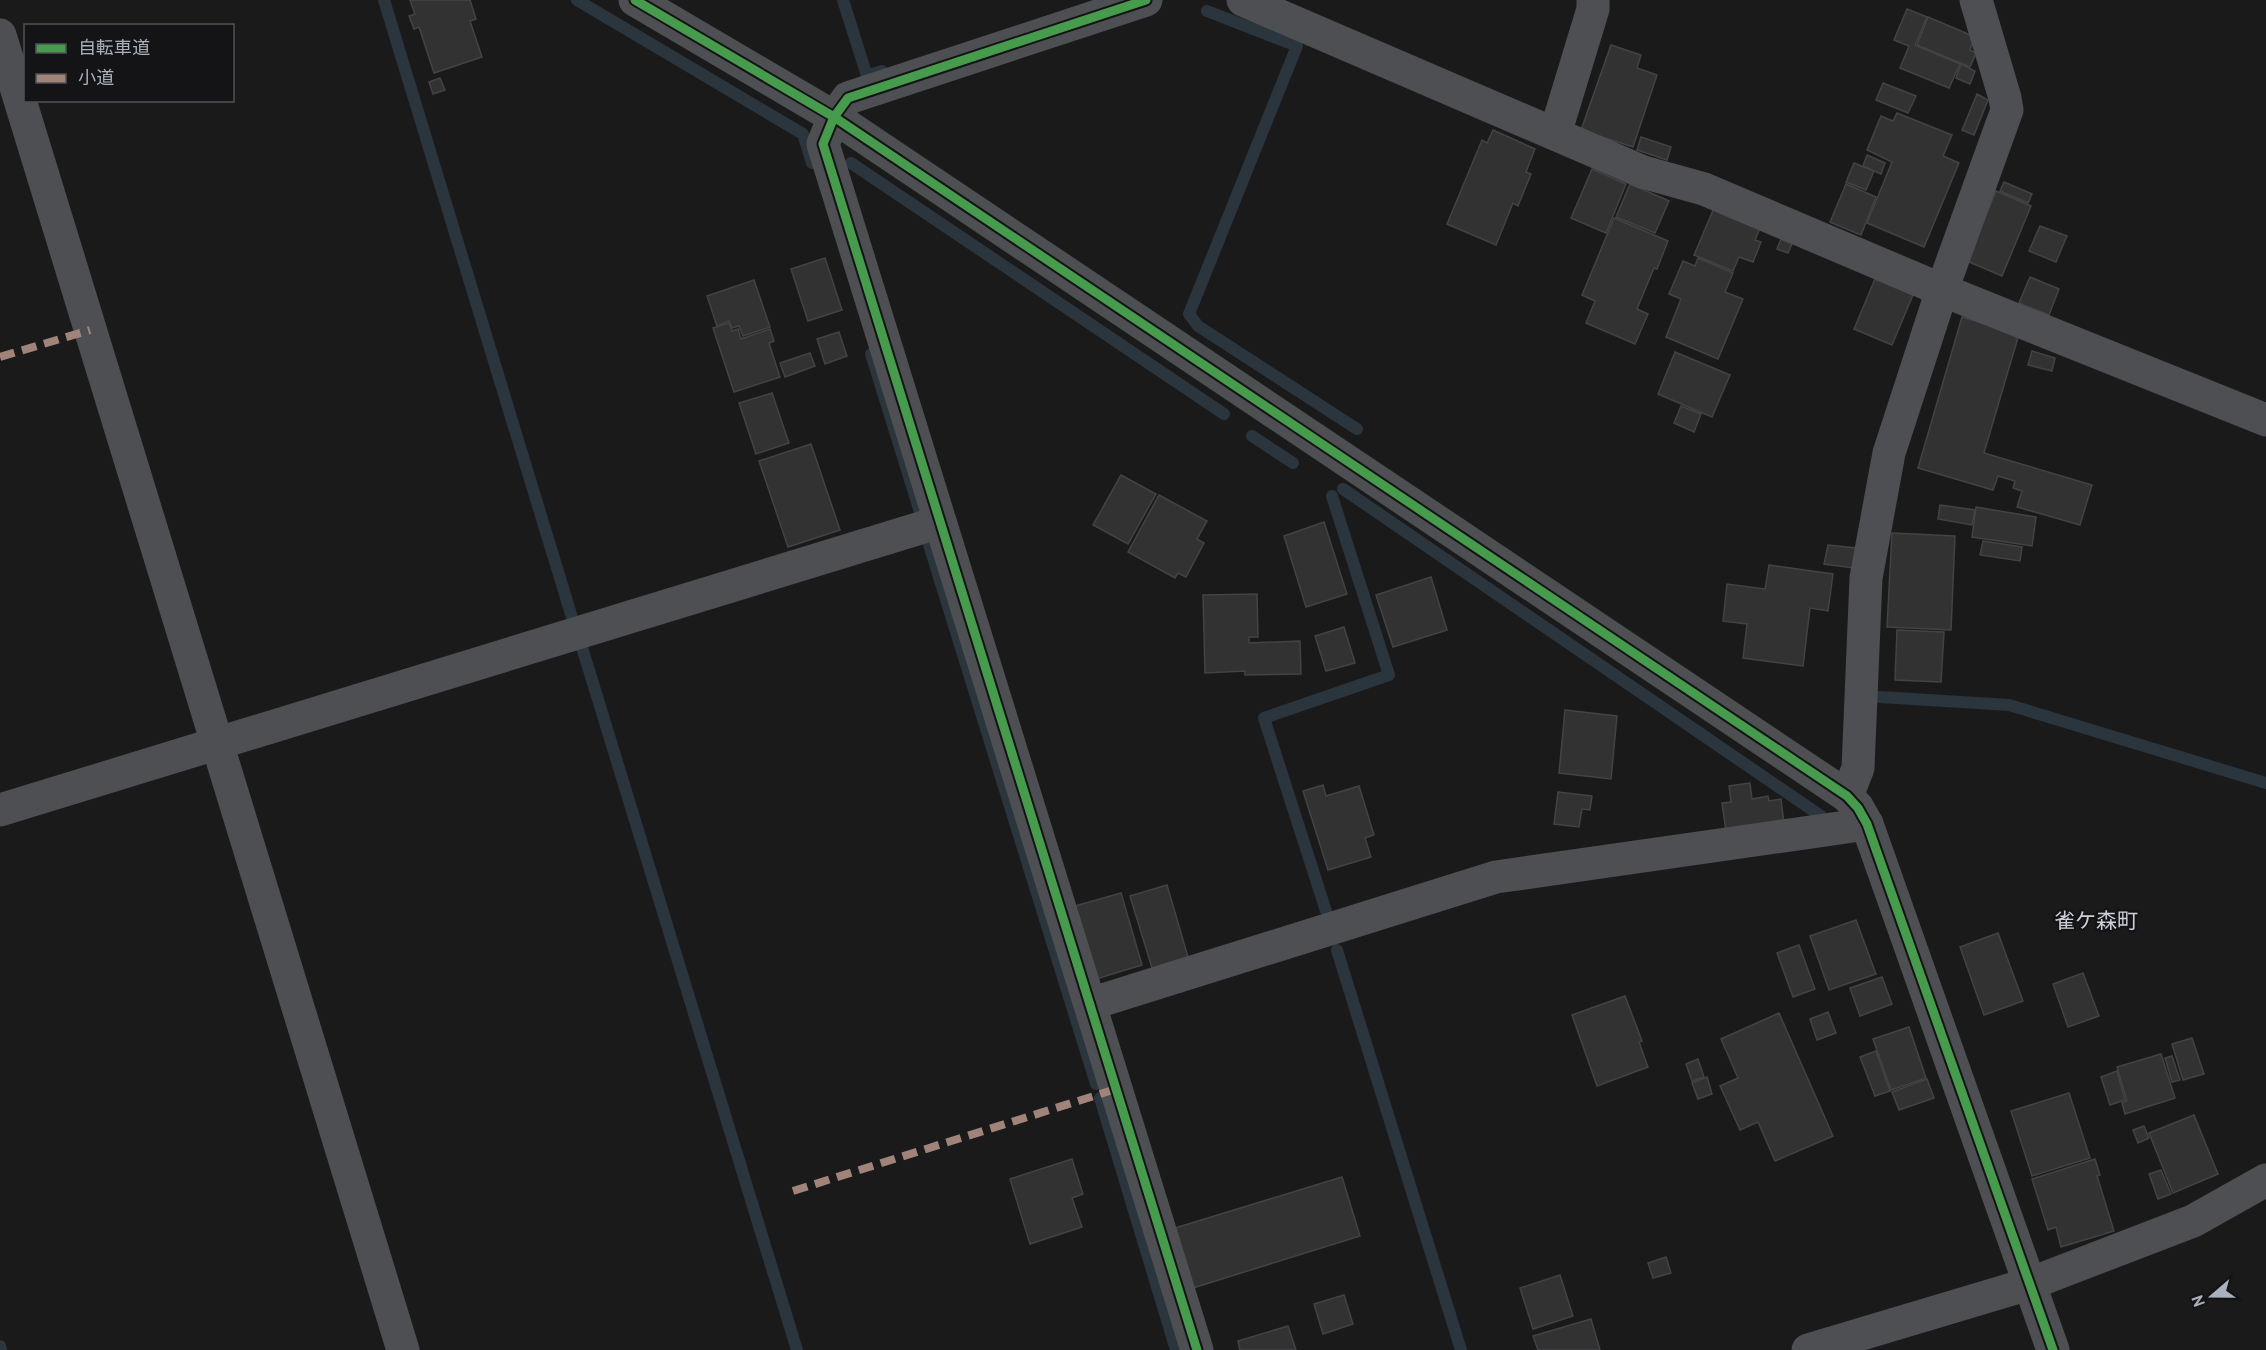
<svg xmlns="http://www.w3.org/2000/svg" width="2266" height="1350" viewBox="0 0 2266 1350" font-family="'PT Sans','Noto Sans JP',sans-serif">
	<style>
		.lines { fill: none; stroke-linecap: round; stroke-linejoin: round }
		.stream { stroke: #2b353d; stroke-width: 12 }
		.building { fill: #323232; stroke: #424346; stroke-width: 1.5 }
		.minor { stroke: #4e4f53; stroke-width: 33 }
		.quiet { stroke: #a18479; stroke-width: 8; stroke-dasharray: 15 8; stroke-linecap: butt }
		.cycleway-casing { stroke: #141416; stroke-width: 13 }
		.cycleway { stroke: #469c4c; stroke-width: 9 }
		.labels { text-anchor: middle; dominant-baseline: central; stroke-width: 4.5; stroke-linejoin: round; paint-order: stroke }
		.quarter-label { font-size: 21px; fill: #cccfd7; stroke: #141416 }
	</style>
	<rect width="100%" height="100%" fill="#1a1a1a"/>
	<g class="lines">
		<g class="stream">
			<path d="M384,0L574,624"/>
			<path d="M577,0L803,134L812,163"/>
			<path d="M843,0L867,76L882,71"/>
			<path d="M1207,11L1297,46L1189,314L1198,326L1357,429"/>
			<path d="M851,163L1224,414"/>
			<path d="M871,354L920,512"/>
			<path d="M1252,436L1293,463"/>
			<path d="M1343,489L1821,816"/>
			<path d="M926,535L1096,1084"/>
			<path d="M581,644L797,1350"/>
			<path d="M1880,697L2009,705L2266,783"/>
			<path d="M1326,911L1264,718L1389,675L1332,496"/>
			<path d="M1337,950L1461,1350"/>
			<path d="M1100,1098L1176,1350"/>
			<path d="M0,1346L1,1350"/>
		</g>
	</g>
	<g class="building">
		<path d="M410,0H470L476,19L470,21L482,57L434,73L419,27L414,29L409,16L415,14Z"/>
		<path d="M1907,9L1927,17L1915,45L1960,64L1949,88L1900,68L1909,46L1894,40Z"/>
		<path d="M1928,17L1975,37L1970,50L1976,53L1970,67L1917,45Z"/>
		<path d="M1611,45L1641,55L1637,68L1657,75L1633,147L1581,130Z"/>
		<path d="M1961,64L1975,71L1970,84L1956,78Z"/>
		<path d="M440,78L445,90L433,94L429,82Z"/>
		<path d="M1883,83L1916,96L1908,113L1876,100Z"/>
		<path d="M1977,94L1988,100L1974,135L1962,130Z"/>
		<path d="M1897,113L1952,135L1943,156L1959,163L1924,247L1867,223L1892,162L1867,150L1881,116L1893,121Z"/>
		<path d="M1493,130L1535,149L1526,172L1531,174L1518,206L1513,203L1496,245L1447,224L1482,140L1487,143Z"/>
		<path d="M1641,137L1671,147L1667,160L1637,150Z"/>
		<path d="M1867,155L1885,163L1881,174L1863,166Z"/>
		<path d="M1854,163L1874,171L1866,190L1846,182Z"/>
		<path d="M1592,169L1626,184L1606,233L1571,218Z"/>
		<path d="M2004,182L2032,194L2028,203L2000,191Z"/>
		<path d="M1630,184L1669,201L1655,233L1616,217Z"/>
		<path d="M1846,184L1876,197L1861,235L1830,222Z"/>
		<path d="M1996,191L2031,206L2002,276L1967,261Z"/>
		<path d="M1714,208L1760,228L1755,240L1761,242L1753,262L1739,257L1733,271L1694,255Z"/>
		<path d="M1614,218L1668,241L1657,269L1654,268L1637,309L1648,314L1635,344L1586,323L1595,301L1582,295Z"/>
		<path d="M2040,226L2067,236L2056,262L2029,251Z"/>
		<path d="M1781,239L1792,244L1788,253L1777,249Z"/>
		<path d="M825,258L842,310L808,321L791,269Z"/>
		<path d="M1698,258L1733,273L1725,292L1743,299L1718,359L1666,337L1681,299L1669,294L1683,261L1695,266Z"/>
		<path d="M2030,277L2059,289L2049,315L2019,303Z"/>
		<path d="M1875,279L1913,295L1892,345L1854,329Z"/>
		<path d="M754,280L770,327L743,336L739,326L732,328L729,321L717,326L707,296Z"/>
		<path d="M1962,317L2019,334L1984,453L2092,485L2080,525L2017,507L2022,491L2013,488L2015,481L1998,476L1993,490L1918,468Z"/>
		<path d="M729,323L732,331L738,329L741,339L770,329L774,341L769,343L780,377L734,392L713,328Z"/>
		<path d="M839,332L847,356L825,364L817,339Z"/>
		<path d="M2032,351L2055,358L2052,371L2028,365Z"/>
		<path d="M1675,352L1730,375L1712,417L1658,394Z"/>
		<path d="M810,353L815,366L785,377L780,363Z"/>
		<path d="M772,393L789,443L756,454L739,403Z"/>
		<path d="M1681,406L1701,414L1694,432L1674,423Z"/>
		<path d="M811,444L840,530L788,547L759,461Z"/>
		<path d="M1121,475L1156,494L1128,544L1093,525Z"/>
		<path d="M1159,495L1207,521L1197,539L1204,543L1186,577L1178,573L1175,578L1128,552Z"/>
		<path d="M1940,505L1975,510L1972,525L1938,519Z"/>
		<path d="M1976,507L2036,517L2032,546L1972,537Z"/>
		<path d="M1324,522L1347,594L1306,607L1284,536Z"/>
		<path d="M1892,533L1955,536L1951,630L1887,627Z"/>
		<path d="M1983,541L2022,547L2020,561L1980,555Z"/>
		<path d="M1828,545L1856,548L1853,568L1824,564Z"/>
		<path d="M1769,565L1833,574L1828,611L1810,608L1803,666L1743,658L1747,624L1723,621L1727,584L1765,589Z"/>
		<path d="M1431,577L1447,630L1393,647L1376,595Z"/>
		<path d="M1257,594L1258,637H1249V643L1300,641L1301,674L1245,675V671L1205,673L1203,595Z"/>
		<path d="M1344,627L1355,663L1326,671L1315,636Z"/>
		<path d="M1897,630L1944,632L1941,682L1895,680Z"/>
		<path d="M1565,710L1617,716L1611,779L1559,773Z"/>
		<path d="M1750,783L1752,799L1768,796L1769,801L1781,799L1784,823L1726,831L1722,803L1731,802L1729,786Z"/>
		<path d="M1323,785L1326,796L1359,786L1374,835L1365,838L1371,857L1328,870L1303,791Z"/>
		<path d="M1558,792L1592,796L1590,810L1582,809L1579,827L1554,824Z"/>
		<path d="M1167,885L1188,957L1152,968L1130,896Z"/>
		<path d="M1121,893L1142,965L1096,979L1075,906Z"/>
		<path d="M1856,920L1876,974L1829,990L1810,936Z"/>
		<path d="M1998,933L2023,1001L1984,1015L1960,947Z"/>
		<path d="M1799,945L1815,989L1793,997L1777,953Z"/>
		<path d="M2083,973L2099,1016L2068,1027L2053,984Z"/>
		<path d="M1882,977L1892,1004L1860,1016L1850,988Z"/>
		<path d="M1625,996L1642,1041L1639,1042L1648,1067L1597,1086L1572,1015Z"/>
		<path d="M1828,1012L1836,1033L1817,1040L1810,1019Z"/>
		<path d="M1779,1013L1833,1136L1775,1161L1758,1122L1740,1130L1720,1086L1738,1078L1721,1039Z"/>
		<path d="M1909,1027L1926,1078L1891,1090L1873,1039Z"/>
		<path d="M2192,1038L2204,1074L2183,1080L2172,1044Z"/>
		<path d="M1876,1051L1890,1091L1875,1096L1860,1057Z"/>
		<path d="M2161,1054L2175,1098L2125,1114L2122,1103L2127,1101L2117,1067Z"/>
		<path d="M2172,1056L2180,1080L2172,1082L2165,1058Z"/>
		<path d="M1698,1059L1704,1077L1692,1081L1686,1064Z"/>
		<path d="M2117,1071L2125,1100L2110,1105L2101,1077Z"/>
		<path d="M1707,1077L1712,1094L1698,1099L1692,1083Z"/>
		<path d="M1927,1079L1934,1098L1899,1110L1892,1092Z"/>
		<path d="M2069,1093L2090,1158L2032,1176L2011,1111Z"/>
		<path d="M2194,1115L2218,1174L2173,1193L2149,1133Z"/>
		<path d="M2144,1126L2149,1138L2138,1143L2133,1130Z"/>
		<path d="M1072,1159L1083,1194L1072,1198L1082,1227L1030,1244L1010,1179Z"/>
		<path d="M2095,1159L2100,1175L2097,1176L2114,1231L2061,1247L2056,1227L2048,1230L2032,1179Z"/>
		<path d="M2161,1170L2171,1194L2158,1199L2149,1174Z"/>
		<path d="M1342,1177L1360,1236L1193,1288L1175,1228Z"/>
		<path d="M1666,1257L1671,1273L1653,1278L1648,1263Z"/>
		<path d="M1560,1275L1573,1316L1533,1329L1520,1288Z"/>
		<path d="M1344,1295L1353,1324L1323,1334L1314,1304Z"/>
		<path d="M1591,1319L1600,1350H1538L1533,1336Z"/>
		<path d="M1288,1326L1296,1350H1240L1238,1341Z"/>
	</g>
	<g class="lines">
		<g class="minor">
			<path d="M635,0L834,117L1847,796L1858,808L1867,824L2053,1350"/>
			<path d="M1146,0L848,98L834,117L823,144L1197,1350"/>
			<path d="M1243,0L1643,172L1704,189L1942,290L2266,420"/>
			<path d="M0,35L403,1350"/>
			<path d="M1555,134L1593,9V0"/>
			<path d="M1847,796L1858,768L1866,578L1889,453L1942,290L2007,110L2005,98L1976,0"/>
			<path d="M0,810L940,522"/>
			<path d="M1090,1004L1496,877L1867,824"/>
			<path d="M1808,1350L2029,1284L2193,1221L2266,1180"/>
		</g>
		<g class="quiet">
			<path d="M0,357L90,330"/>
			<path d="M793,1191L1116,1089"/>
		</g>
		<g class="cycleway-casing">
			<g id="cycleway">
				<path d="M635,0L834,117L1847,796L1858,808L1867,824L2053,1350"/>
				<path d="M1146,0L848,98L834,117L823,144L1197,1350"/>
			</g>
		</g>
		<use href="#cycleway" class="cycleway"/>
	</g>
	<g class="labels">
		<g class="quarter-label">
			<text x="2096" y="920">雀ケ森町</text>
		</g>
	</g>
	<rect x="24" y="24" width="210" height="78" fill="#141416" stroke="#505258" stroke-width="1.5"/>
	<rect x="36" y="44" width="30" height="9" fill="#469c4c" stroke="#505258" stroke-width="1.5"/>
	<text x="78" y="54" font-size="18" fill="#aab0bc">自転車道</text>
	<rect x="36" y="74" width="30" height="9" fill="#a18479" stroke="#505258" stroke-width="1.5"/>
	<text x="78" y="84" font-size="18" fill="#aab0bc">小道</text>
	<g transform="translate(2212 1296) rotate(250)" stroke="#141416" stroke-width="4.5" paint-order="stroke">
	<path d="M0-4.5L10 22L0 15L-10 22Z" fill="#aab0bc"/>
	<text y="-9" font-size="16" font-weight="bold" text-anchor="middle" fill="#aab0bc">N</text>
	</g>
</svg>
